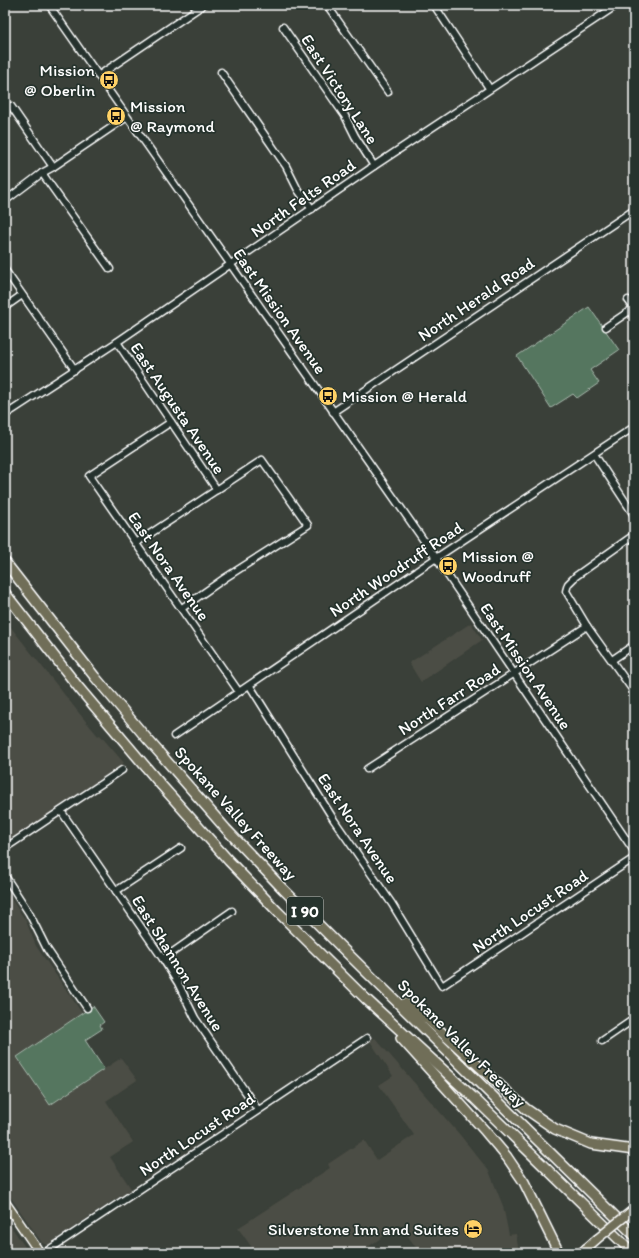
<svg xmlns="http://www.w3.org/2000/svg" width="639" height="1258" viewBox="0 0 639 1258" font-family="Itim,sans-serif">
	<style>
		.built { fill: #4c4d45 }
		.grass { fill: #55765f; stroke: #aabaaf }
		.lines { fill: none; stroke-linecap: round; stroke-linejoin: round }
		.minor-casing { stroke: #fff; stroke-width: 9 }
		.major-casing { stroke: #fff; stroke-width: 11 }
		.highway-casing { stroke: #fff; stroke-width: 12 }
		.minor { stroke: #26332d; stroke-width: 6 }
		.major { stroke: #706e59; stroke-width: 8 }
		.highway { stroke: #706e59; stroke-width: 9 }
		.major-bridge-casing { stroke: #fff; stroke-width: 11; stroke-linecap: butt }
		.major-bridge { stroke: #706e59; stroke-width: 8 }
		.labels { text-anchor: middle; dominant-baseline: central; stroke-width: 3.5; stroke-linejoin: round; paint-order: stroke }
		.shield { fill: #26332d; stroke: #bec2c0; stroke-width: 1 }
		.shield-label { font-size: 16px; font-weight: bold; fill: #fff }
		.poi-label { font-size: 17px; fill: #fff; stroke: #26332d; text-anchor: start }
		.street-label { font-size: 17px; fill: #fff; stroke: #26332d }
	</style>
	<rect width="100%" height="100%" fill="#3a4039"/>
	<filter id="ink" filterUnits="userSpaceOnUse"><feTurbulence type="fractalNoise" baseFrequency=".025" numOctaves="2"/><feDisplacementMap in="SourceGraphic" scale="8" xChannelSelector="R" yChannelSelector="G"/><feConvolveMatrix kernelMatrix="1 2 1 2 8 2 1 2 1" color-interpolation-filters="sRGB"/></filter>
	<g filter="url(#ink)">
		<g class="built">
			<path d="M5,620L83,718L98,736L100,735L124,763L5,843Z"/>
			<path d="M471,623L482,640L421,682L409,663Z"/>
			<path d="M5,890L26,921L36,946L82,1013L17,1057L50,1105L121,1058L137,1080L106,1101L133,1142L110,1157L132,1190L117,1198L47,1245L42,1243L5,1189Z"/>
			<path d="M375,1038L460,1135L489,1171L503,1206L509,1235L516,1234L519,1253H420L400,1225L359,1253H256L238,1228L330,1168L328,1164L364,1140L377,1160L414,1135L379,1085L393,1076L370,1041Z"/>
			<path d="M5,1218L10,1225L29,1253H5Z"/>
		</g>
		<g class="grass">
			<path d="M589,307L619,350L590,370L599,383L577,398L573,394L551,408L517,356Z"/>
			<path d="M93,1006L104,1022L100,1025L102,1029L85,1040L104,1069L50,1105L17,1057Z"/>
		</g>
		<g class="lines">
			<g class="minor-casing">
				<g id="minor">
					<path d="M49,5L436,558L634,851"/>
					<path d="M327,5L388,92"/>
					<path d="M434,5L489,88"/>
					<path d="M283,27L345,116L355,136L374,166"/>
					<path d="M221,72L286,166L298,190L312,209"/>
					<path d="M98,76L203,5"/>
					<path d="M11,106L53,167"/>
					<path d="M42,173L110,269"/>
					<path d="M5,201L42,173L53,167L127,117"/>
					<path d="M5,270L75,370"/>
					<path d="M628,300L634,308"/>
					<path d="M5,307L22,295"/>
					<path d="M606,327L634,308"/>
					<path d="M117,342L217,490"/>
					<path d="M333,412L634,210"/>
					<path d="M5,415L117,342L374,166L617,5"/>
					<path d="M171,422L89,476L239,692"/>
					<path d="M594,454L634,515"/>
					<path d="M634,535L576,576L568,584L566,591L587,626L634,692"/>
					<path d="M136,543L262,460L308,525L225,578L182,608"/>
					<path d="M612,660L634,645"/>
					<path d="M250,686L334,820L392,904L442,986L634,858"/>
					<path d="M174,736L436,558L634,427"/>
					<path d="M367,769L587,626"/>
					<path d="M61,811L163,959L178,983L195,1018L258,1110"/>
					<path d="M5,848L122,770"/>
					<path d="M5,876L29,913L47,949L87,1008"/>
					<path d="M116,891L181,848"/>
					<path d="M163,959L232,911"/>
					<path d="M602,1041L634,1019"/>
					<path d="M44,1253L367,1038"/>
				</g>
			</g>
			<g class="major-casing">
				<g id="major">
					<path d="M5,1202L40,1253"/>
					<path d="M581,1253L597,1239"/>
				</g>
			</g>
			<g class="highway-casing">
				<g id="highway">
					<path d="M5,562L95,677L143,734L226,829L283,889L339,945L634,1235"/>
					<path d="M5,593L79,688L162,786L229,861L277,911L366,999L475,1099L633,1253"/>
					<path d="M405,1003L427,1019L526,1109L555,1129L591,1144L634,1150"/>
					<path d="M401,1038L485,1131L507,1157L524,1182L559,1253"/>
					<path d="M583,1253L586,1249"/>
				</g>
			</g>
			<use href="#minor" class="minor"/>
			<use href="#major" class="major"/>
			<use href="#highway" class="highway"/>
			<g class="major-bridge-casing">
				<path id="major-bridge" d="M597,1239L634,1209"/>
			</g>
			<use href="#major-bridge" class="major-bridge"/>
		</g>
	</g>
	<defs>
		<g id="bus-disc" transform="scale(1)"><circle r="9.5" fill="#ffd166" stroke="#26332d"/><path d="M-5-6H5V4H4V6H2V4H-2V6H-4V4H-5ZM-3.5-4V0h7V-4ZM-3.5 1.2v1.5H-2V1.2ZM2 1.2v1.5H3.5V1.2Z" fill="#111"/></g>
		<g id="hotel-disc" transform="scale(1)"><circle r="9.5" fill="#ffd166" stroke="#26332d"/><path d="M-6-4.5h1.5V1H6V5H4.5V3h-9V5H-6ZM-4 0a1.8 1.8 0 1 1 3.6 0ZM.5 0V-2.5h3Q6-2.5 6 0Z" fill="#111"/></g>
	</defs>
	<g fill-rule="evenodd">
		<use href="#bus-disc" x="109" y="80"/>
		<use href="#bus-disc" x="116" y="116"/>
		<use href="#bus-disc" x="328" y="396"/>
		<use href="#bus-disc" x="448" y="566"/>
		<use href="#hotel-disc" x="473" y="1229"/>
	</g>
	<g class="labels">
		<rect class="shield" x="287" y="897" width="36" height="28" rx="3"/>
		<g class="shield-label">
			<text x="305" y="911">I 90</text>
		</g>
		<g class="poi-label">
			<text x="95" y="70" text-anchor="end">Mission<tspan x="95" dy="20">@ Oberlin</tspan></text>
			<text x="130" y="106">Mission<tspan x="130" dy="20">@ Raymond</tspan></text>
			<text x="342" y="396">Mission @ Herald</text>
			<text x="462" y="556">Mission @<tspan x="462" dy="20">Woodruff</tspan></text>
			<text x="459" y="1229" text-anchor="end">Silverstone Inn and Suites</text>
		</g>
		<g class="street-label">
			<text transform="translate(340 89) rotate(57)">East Victory Lane</text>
			<text transform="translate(303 198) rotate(-35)">North Felts Road</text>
			<text transform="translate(476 299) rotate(-34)">North Herald Road</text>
			<text transform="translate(280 311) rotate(55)">East Mission Avenue</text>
			<text transform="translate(178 408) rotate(56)">East Augusta Avenue</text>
			<text transform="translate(169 566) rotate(55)">East Nora Avenue</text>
			<text transform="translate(396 569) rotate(-34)">North Woodruff Road</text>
			<text transform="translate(526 666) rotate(56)">East Mission Avenue</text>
			<text transform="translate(449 699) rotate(-33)">North Farr Road</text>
			<text transform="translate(236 813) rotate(48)">Spokane Valley Freeway</text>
			<text transform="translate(358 828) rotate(56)">East Nora Avenue</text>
			<text transform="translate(530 911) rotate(-34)">North Locust Road</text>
			<text transform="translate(178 963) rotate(58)">East Shannon Avenue</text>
			<text transform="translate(462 1043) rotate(45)">Spokane Valley Freeway</text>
			<text transform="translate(197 1134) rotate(-34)">North Locust Road</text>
		</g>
	</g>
	<rect width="639" height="1258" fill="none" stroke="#26332d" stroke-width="20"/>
	<rect x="10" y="10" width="619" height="1238" fill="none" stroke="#fff" stroke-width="1.5" filter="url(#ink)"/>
</svg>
